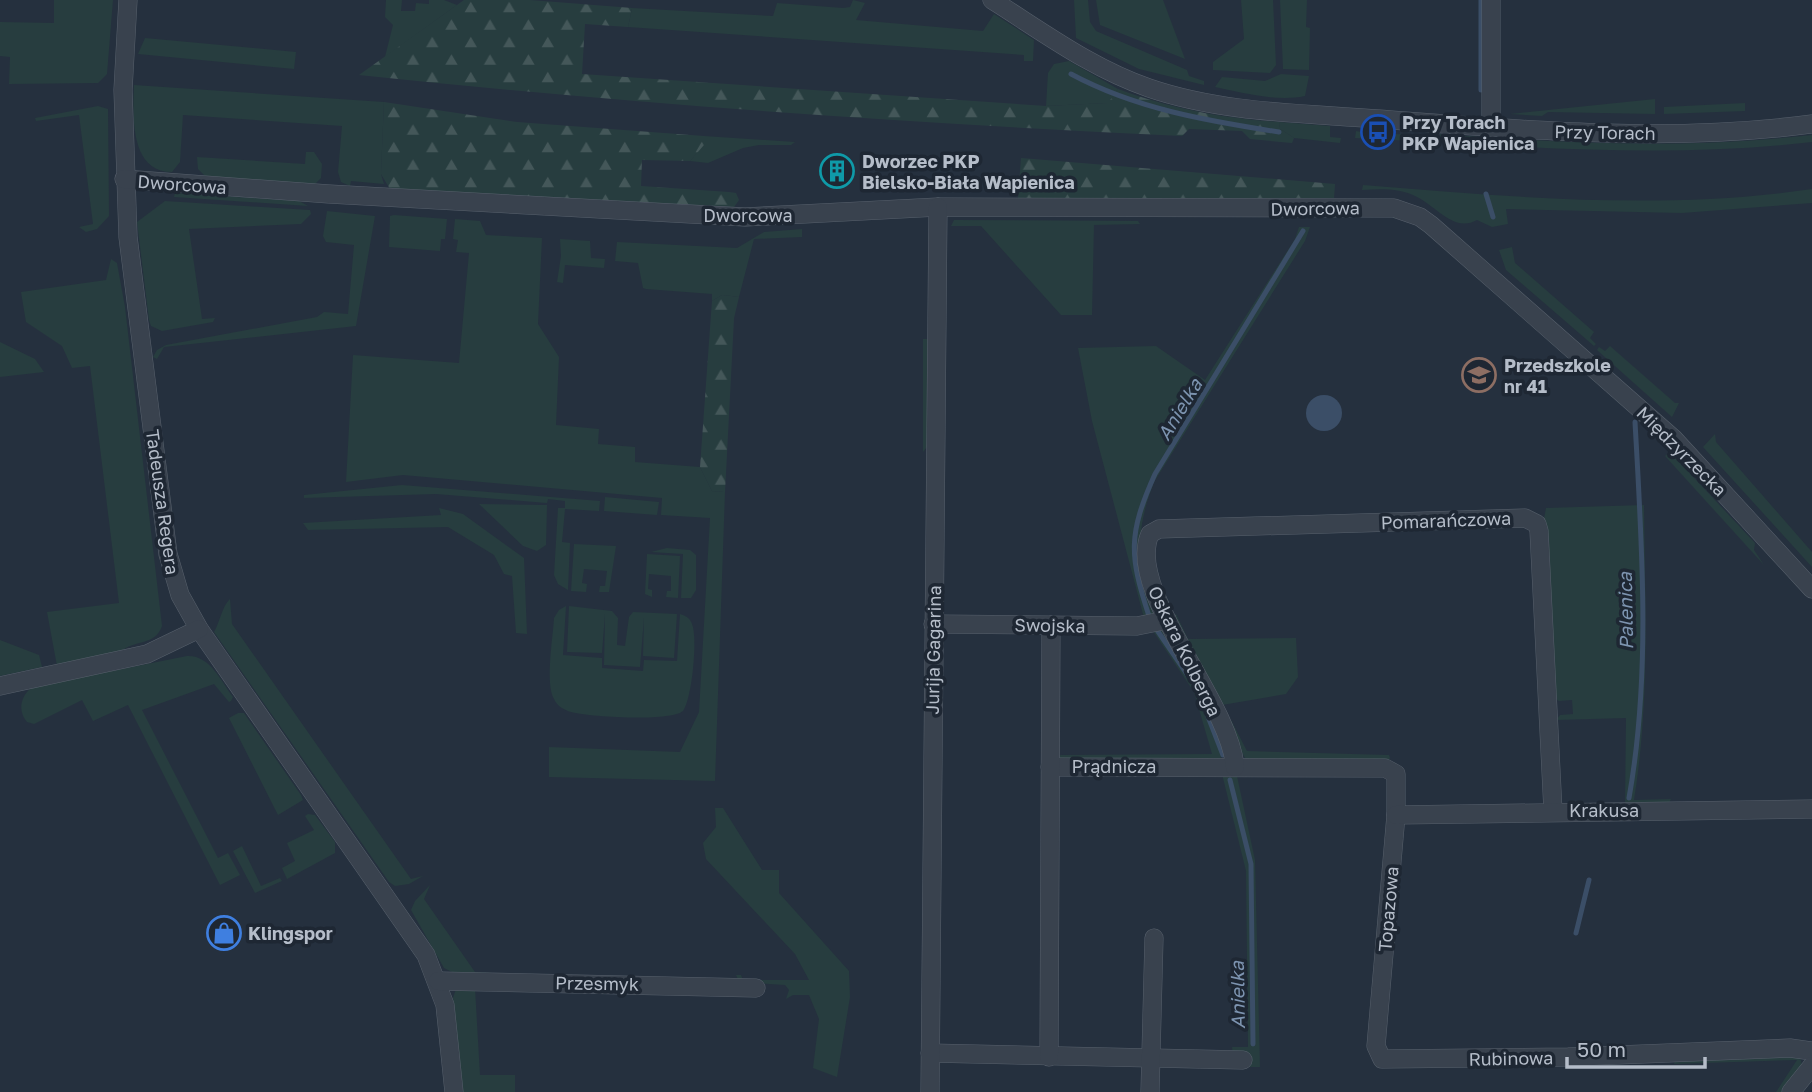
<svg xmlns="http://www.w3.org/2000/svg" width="1812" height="1092" viewBox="0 0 1812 1092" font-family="'Golos Text',sans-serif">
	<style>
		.green { fill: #273d3f }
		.forest { fill: url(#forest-firs) }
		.water { fill: #3b4e67 }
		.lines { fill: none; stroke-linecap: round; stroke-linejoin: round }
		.stream { stroke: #3b4e67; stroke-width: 5 }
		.minor-casing { stroke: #57606c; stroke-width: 19 }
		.minor { stroke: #39424e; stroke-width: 18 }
		.labels { text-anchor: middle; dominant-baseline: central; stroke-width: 7; stroke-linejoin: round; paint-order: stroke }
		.poi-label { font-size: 18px; font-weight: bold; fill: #b5bdc9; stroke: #1e2733; text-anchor: start }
		.street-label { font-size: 18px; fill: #b5bdc9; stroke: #1e2733 }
		.water-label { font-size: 19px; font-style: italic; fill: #7d94b0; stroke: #1e2733 }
	</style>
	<defs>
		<pattern id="forest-firs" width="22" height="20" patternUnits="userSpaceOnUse" patternTransform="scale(1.75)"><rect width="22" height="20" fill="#273d3f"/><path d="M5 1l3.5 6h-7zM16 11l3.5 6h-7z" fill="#445759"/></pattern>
	</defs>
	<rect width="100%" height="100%" fill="#25303e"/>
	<g class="green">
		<path d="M54,0H113L107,74L98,83L9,84L10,57L0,56V22L54,23Z"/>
		<path d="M386,0H402L401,11H415L416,3L429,4V0H444L457,5L385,57L393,25L385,17Z"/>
		<path d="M853,0L865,3L856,20L983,31L994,14L1034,40L1033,61H1024V55L628,27L632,8L773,16L777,3L843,8L850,7Z"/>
		<path d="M1074,0H1088L1090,22L1096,31L1187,70L1189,76L1204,81V85L1139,69L1076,38Z"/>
		<path d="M1096,0H1163L1185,59L1100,25Z"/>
		<path d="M1241,0H1273L1276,65L1270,73L1213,70V62L1244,39Z"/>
		<path d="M1280,0H1307L1306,27L1310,28L1309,70L1283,69Z"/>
		<path d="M145,38L296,52L294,69L138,54Z"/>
		<path d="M1069,61L1118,89L1109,103L1046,106L1048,73L1054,64Z"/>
		<path d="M1281,74L1309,76L1305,96C1277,102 1244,93 1215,87L1222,77L1265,81Z"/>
		<path d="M134,85L384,102L381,174L384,184L351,181L350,186L341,182L338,172L342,126L183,115L180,162L172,172C129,172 133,114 134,85Z"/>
		<path d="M1655,99V114L1548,112L1542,116L1510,114Z"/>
		<path d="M1745,103V111L1664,114V107Z"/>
		<path d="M98,106L108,109L109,216L97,229L86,232L79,227L93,224L79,115L36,121L35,118Z"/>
		<path d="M1279,122L1330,126V137L1341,138L1340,143L1294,138L1280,129Z"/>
		<path d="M1356,131L1380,136L1381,133L1440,137V134C1565,144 1687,149 1812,135V142C1659,160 1508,145 1355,138Z"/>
		<path d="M704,136L795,142L791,145H759L743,148L708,163L690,161L703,145Z"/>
		<path d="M306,152H314L322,164L321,178L314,185L206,177L198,169L197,157L305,164Z"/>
		<path d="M1363,185C1511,197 1663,211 1812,189V203L1682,213L1506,209L1508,224L1492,227L1477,220C1454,233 1436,206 1417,197C1399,188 1382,189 1362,190Z"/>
		<path d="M175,193L299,201L308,206L174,197Z"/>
		<path d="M165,201L310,210L311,214L301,224L189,229L202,319L215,318L213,322L162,331L151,326L149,320L137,222Z"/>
		<path d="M327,211L375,216L356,326L164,347L157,359L153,357L157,350L166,345L317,317L324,312L348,314L354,245L326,242L323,236Z"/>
		<path d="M394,215L447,219L445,239H441L440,251L389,247L390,216Z"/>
		<path d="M455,219L480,221L486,235L542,238L538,324L559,357L556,425L599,429L598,444L635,447V462L700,467L712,491L725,492L715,781L549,777V747L680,752L699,712L710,518L661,515L662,498L403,475L346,482L353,355L459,363L469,253L456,252L458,240L453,239Z"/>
		<path d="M954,220L1138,221L1140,224L1094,225L1092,315H1061L981,226H951Z"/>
		<path d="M1299,227H1310L1305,241L1154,482C1133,538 1139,556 1155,613L1144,618L1092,421L1078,348L1156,346L1205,380L1295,239Z"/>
		<path d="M802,229V237L754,239L739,297L722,295L712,301V294L646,289L643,288L638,263L615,261L617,242L737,248L764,232Z"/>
		<path d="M560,239L590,241L591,258L605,259L604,268L565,265L563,283L557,282L561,256Z"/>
		<path d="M1512,247L1515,263L1594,332L1590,338L1596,344L1594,346L1506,270L1499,250Z"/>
		<path d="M111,259L117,263L125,307L162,626C155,647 133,639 121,652L57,666L47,612L119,603L90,366L72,368L62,346L26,322L21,292L106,280Z"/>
		<path d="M923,339H928L927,447L923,452Z"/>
		<path d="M0,342L35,359L44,372L0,377Z"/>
		<path d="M1610,346L1675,403H1679L1672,417L1597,350L1599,347L1605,351Z"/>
		<path d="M1715,434L1716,442L1812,552V567L1703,447Z"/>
		<path d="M1670,452L1755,543L1754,550L1764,565L1665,456Z"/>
		<path d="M402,485L600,501L599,511L565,509L562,542L570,543L568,590L558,584L554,575L558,508H565V501L548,499L547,503L436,494L304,498V495Z"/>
		<path d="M605,497L659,502L657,515L604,511Z"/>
		<path d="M479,504L547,505L546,545L537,551L523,546Z"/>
		<path d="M1644,505C1645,603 1650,702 1634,800L1671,799L1669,803L1625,806L1626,718L1556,720L1560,715L1573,714L1572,700L1559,701L1551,696L1543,524L1546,508Z"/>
		<path d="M439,508L463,514L524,558L527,634L516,633L512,576L504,574L494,555L448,527L308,530L303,523L441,515Z"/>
		<path d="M574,544L616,546L609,592H599L600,586H605L607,571L584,569L582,583L587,584L586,592L571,591Z"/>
		<path d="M667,548L690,550L696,555V590L691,598H681L683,554L651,552Z"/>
		<path d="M647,554L680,556L678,598L666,597L667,591H671V576L649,574L648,589L652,590V597L645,594Z"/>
		<path d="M230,599L232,624L411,879L423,876L409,884L395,886L389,882L214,632C220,622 222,606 230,599Z"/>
		<path d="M566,606L563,655L602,658V668L643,671L644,660L677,661L680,614C686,616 690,618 692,624C698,638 692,699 683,711C670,722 589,717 571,712C564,710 557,706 554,699C545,683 553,637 554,618L559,610Z"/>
		<path d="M569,606L612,611L618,618L617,645L625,646L629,617L633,612L677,614L674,658L643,656L644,618L640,667L604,665L605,614L602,653L567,652Z"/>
		<path d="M1176,614L1188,639L1296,638L1298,677L1286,694L1222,705L1171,616Z"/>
		<path d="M1162,629L1186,663L1228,753L1214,762L1060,759L1057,756L1061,755L1212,754L1194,692L1153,631Z"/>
		<path d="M0,640L39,655L42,667L0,676Z"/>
		<path d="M187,656C210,655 221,681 233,697L231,701L229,702L214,684L142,710L218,858L228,853L240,875L220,885L128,705L93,721L82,700L34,724L27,722C17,710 21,696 32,687Z"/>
		<path d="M238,713H244L301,795L303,800L278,815L229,718Z"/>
		<path d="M1231,720L1247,751L1389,755L1390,758L1388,761L1246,760L1228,725Z"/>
		<path d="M1222,774L1237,776L1255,860L1260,1067H1246L1233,1056L1232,1047H1248L1246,871Z"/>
		<path d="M715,808H723L762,870H779V893L849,971L850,997L837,1077L813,1068L819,1019L809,995H793L786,999L789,990L785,985L739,982L736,975H741L743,980H809L795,954L706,859L703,843L716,827Z"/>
		<path d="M308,814L315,815L335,842V853L287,879L282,868L295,861L287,843L314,830L305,816Z"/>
		<path d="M242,846L261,886L280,878L282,881L255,893L233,851Z"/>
		<path d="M430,885L424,899L475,972L543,976L456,974L444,968L411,910L415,901Z"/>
		<path d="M475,988L480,1075H515V1092H463L453,998L456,989Z"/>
		<path d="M1800,1057L1802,1065L1784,1092H1776L1797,1060L1674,1064L1675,1059Z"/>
	</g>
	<g class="forest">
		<path d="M464,0H530L632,8L628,27L585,24L582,74L1046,106L1108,103L1118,89C1172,109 1222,118 1279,122L1280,129L1294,138L1292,143L1250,139L1242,131L1189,129L1182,136C907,123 633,104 359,75Z"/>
		<path d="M384,102L517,122L704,136V145L690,161L642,160L641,186L729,192L736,193L739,200L734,207L390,189L381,174Z"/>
		<path d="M1021,158L1335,184L1334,198L1018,199Z"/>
		<path d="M722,295L739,297L734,318L725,492L712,491L700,467L712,301Z"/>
	</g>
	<circle class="water" cx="1324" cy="413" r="18"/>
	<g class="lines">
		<g class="stream">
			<path d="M1481,0V90"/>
			<path d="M1071,74C1136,109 1208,121 1279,132"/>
			<path d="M1485,136L1487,148"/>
			<path d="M1486,194L1493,217"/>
			<path d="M1149,616C1129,555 1128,534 1155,474L1303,231"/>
			<path d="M1157,630L1189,677"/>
			<path d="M1202,701L1223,755"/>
			<path d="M1230,780L1251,864L1253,1044"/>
			<path d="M1629,798C1651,674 1642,547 1635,422"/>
			<path d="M1576,933L1589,880"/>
		</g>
		<g class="minor-casing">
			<g id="minor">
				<path d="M128,0L123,90L128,237L168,554L180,595L199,629L426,955L445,1005L454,1092"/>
				<path d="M992,0C1043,32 1091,68 1149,88C1222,113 1302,113 1379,119C1522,130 1668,143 1812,124"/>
				<path d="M1491,0V126"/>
				<path d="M124,179L329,194L745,217L938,207L1394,208L1420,217L1431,225L1674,439L1812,589"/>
				<path d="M933,624L1137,626L1167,620"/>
				<path d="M0,686L147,654L199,629"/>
				<path d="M1050,767L1385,768L1396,774V815L1376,1046L1382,1059L1568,1057L1790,1048L1812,1051"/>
				<path d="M1235,767C1230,701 1125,591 1150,534L1159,529L1525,518L1537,524L1539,531L1553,811"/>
				<path d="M1396,815L1812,809"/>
				<path d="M438,981L756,988"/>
				<path d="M930,1053L1243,1060"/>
				<path d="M1049,1057L1051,625"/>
				<path d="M930,1092L938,207"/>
				<path d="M1150,1092L1154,938"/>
				<path d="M1791,1092L1812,1066"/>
			</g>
		</g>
		<use href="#minor" class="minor"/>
	</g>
	<defs>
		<g id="bus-ring" transform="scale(1.75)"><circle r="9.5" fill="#1e2733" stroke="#1a4fb4" stroke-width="1.5"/><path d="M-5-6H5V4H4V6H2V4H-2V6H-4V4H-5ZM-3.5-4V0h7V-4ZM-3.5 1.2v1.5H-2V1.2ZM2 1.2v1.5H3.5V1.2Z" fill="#1a4fb4"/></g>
		<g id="building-ring" transform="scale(1.75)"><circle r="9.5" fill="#1e2733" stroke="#0f9aa8" stroke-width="1.5"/><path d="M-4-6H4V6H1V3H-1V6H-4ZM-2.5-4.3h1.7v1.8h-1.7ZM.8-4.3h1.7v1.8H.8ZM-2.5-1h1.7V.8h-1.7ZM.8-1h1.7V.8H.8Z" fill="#0f9aa8"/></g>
		<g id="school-ring" transform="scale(1.75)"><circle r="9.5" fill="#1e2733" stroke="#8d6e63" stroke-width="1.5"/><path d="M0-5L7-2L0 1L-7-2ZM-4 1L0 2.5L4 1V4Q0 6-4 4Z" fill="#8d6e63"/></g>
		<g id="shop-ring" transform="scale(1.75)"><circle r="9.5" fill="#1e2733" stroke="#3f7fe0" stroke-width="1.5"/><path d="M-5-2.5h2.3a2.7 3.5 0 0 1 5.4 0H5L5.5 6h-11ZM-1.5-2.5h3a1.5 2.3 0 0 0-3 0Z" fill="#3f7fe0"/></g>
	</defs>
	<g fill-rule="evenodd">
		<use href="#bus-ring" x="1378" y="132"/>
		<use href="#building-ring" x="837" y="171"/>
		<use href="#school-ring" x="1479" y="375"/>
		<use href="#shop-ring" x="224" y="933"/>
	</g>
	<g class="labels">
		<g class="poi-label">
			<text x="1402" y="122">Przy Torach<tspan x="1402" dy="21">PKP Wapienica</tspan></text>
			<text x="862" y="161">Dworzec PKP<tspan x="862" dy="21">Bielsko-Biała Wapienica</tspan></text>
			<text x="1504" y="365">Przedszkole<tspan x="1504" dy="21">nr 41</tspan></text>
			<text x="248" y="933">Klingspor</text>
		</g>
		<g class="street-label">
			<text transform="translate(1605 132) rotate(1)">Przy Torach</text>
			<text transform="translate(182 184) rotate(4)">Dworcowa</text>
			<text transform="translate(1315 208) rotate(-1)">Dworcowa</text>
			<text x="748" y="215">Dworcowa</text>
			<text transform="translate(1682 451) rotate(45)">Międzyrzecka</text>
			<text transform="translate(163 502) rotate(82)">Tadeusza Regera</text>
			<text transform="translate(1446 520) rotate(-2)">Pomarańczowa</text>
			<text transform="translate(1050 625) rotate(1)">Swojska</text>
			<text transform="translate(933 650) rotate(-89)">Jurija Gagarina</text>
			<text transform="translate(1185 651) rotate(64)">Oskara Kolberga</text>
			<text x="1114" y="766">Prądnicza</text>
			<text x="1604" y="810">Krakusa</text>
			<text transform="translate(1388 909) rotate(-85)">Topazowa</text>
			<text transform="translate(597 983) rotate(1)">Przesmyk</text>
			<text transform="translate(1511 1058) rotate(-1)">Rubinowa</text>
		</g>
		<g class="water-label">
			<text transform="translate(1179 409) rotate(-59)">Anielka</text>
			<text transform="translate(1625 611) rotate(-91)">Palenica</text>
			<text transform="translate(1237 995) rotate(-91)">Anielka</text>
		</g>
	</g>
	<path d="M1567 1057v10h138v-10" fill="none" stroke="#b5bdc9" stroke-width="3.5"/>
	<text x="1577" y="1057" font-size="21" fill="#b5bdc9" stroke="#1e2733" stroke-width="5" paint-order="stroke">50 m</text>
</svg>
